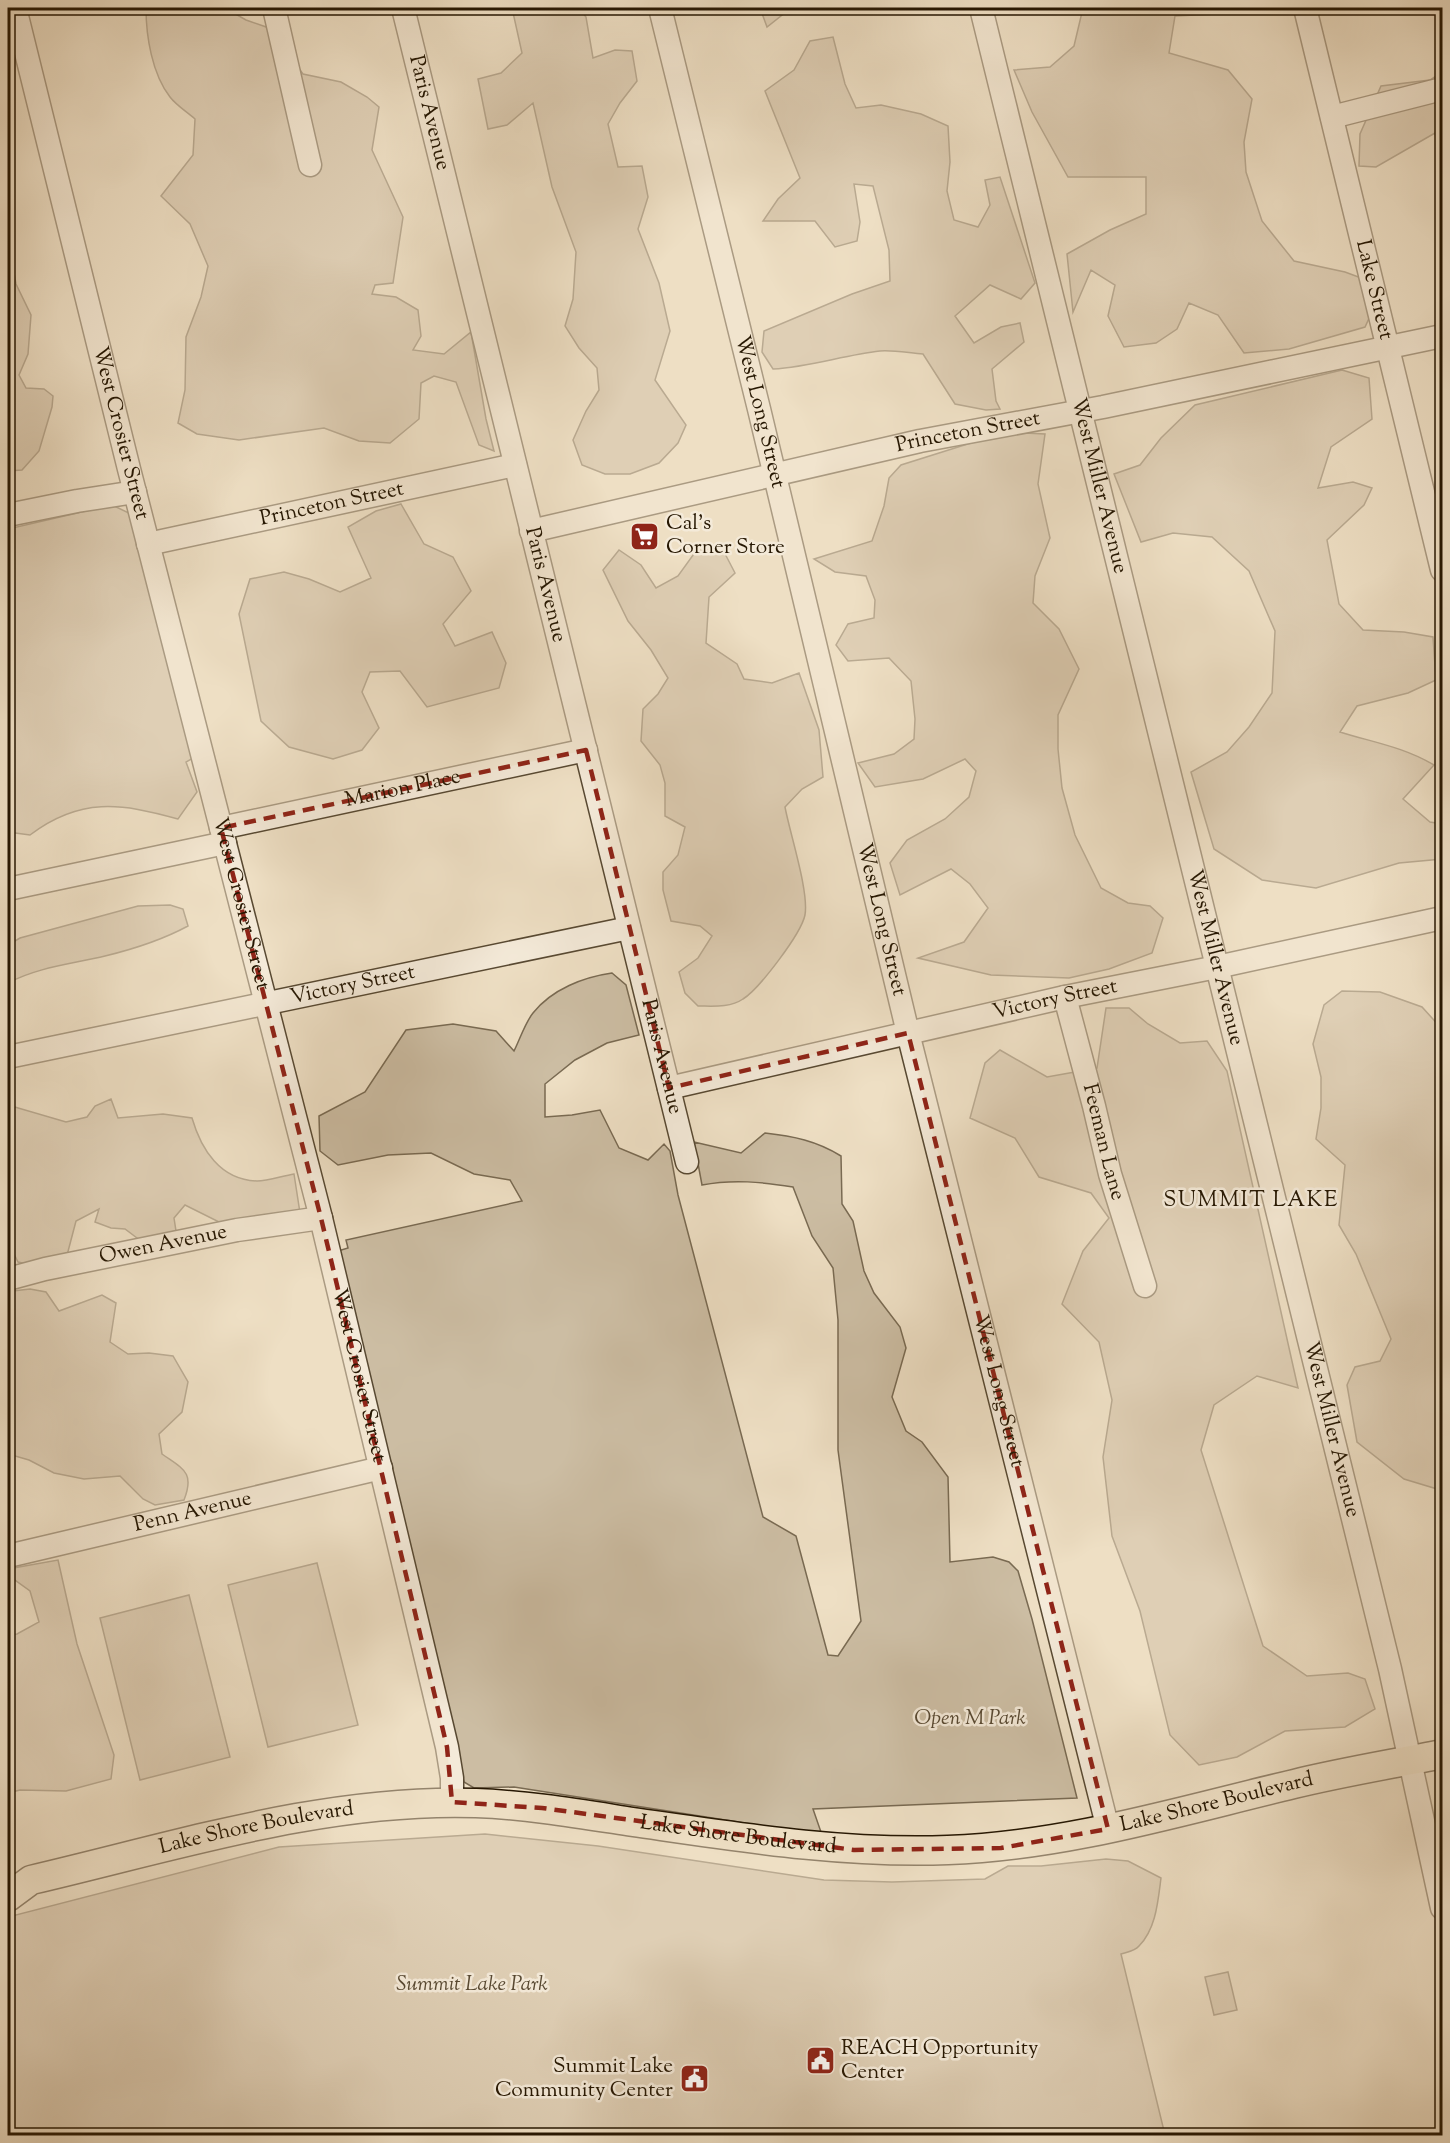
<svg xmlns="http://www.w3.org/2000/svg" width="1450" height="2143" font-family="'Sorts Mill Goudy',serif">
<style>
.green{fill:#ccbda3;stroke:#796a52;stroke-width:1.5}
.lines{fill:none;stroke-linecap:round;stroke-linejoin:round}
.minor-casing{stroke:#584932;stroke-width:25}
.major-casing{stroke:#261702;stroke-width:31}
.minor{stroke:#f4ead9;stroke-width:22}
.major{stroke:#eedfc4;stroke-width:28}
.marked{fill:none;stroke:#8f2418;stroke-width:4.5;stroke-dasharray:12 8;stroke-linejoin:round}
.labels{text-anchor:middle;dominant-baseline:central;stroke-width:5;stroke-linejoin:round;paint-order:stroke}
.street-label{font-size:21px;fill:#261702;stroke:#f4ead9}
.poi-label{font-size:21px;fill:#261702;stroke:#f4ead9;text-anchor:start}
.park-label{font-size:21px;font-style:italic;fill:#584932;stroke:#f4ead9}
.neighbourhood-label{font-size:22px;letter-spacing:1.5px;fill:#261702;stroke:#f4ead9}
</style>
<rect width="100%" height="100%" fill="#eedfc4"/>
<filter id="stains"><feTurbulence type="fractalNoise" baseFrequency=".00333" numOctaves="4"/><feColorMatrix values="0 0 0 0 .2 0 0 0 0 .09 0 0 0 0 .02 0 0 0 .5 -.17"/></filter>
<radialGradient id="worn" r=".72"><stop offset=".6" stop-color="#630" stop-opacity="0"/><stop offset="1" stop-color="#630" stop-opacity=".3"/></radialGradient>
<path class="green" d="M146 8H225L246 20 269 28 303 74 341 82 367 97 379 107 372 150 403 217 393 283 375 285 372 294 396 297 418 310 421 336 413 350 444 354 471 332 486 419 494 451 479 445 456 382 434 376 421 383 419 419 390 443 359 441 324 428 239 440 197 434 178 423 185 390 186 337 201 297 208 266 190 224 161 196 193 155 195 119C187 112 176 105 170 97 152 74 146 36 146 8Z
M512 8H579L586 17 593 58 615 50 632 51 637 81 620 103 608 124 618 167 642 166 648 197 638 229 659 283 670 331 655 380 686 425 678 443 659 463 630 474H605L582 465 573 440 586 411 599 390 597 368 579 348 565 326 573 299 576 252 552 187 533 103 507 125 488 129 478 79 501 73 522 53Z
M760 8H791L767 27Z
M1083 8H1215L1216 14 1175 16 1169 53 1228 70 1252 99 1244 142 1246 172 1262 221 1294 261 1345 272 1372 282 1371 314 1365 327 1289 349 1244 353 1218 315 1189 303 1177 329 1156 343 1124 347 1108 316 1115 285 1091 270 1073 312 1067 254 1110 230 1146 214V177H1068L1032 112 1014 70 1050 67 1074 46Z
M833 37 845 84 856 108 881 105 921 114 948 126 950 162 947 191 954 220 978 227 990 205 985 180 1000 177 1035 283 1021 299 990 285 955 316 974 343 1001 327 1020 323 1024 342 992 369 996 401 1000 409 986 410 955 404 923 354C909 353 894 350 880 351 844 355 810 367 773 369L762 352 764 331 852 294 890 281 889 250 873 186 854 184 860 222 857 241 835 247 815 221H763L778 199 800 178 765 91 794 70 810 41Z
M1442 72V170L1435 133 1376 167 1359 166 1360 134 1381 86 1430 80Z
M8 240 16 284 31 315 28 354 19 375 26 388 44 389 53 396 52 407 39 451 22 470 8 471Z
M1342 370 1369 378 1372 419 1331 447 1318 488 1353 482 1372 488 1364 505 1327 540 1339 604 1363 630 1404 632 1433 637 1436 680 1408 693 1357 706 1340 732C1372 742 1404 747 1434 765L1403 799 1430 822 1442 824V859L1399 863 1316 888 1262 880 1214 849 1191 772 1227 752 1249 727 1272 693 1275 631 1249 571 1212 537 1173 533 1141 542 1114 474 1140 465 1161 438 1195 405Z
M1024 433 1045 434 1038 484 1050 538 1035 576 1033 603 1059 629 1079 669 1058 715V749L1062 788 1075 835 1101 888 1128 903 1150 906 1163 918 1152 953 1109 969 1069 978 991 975 918 958 964 942 988 908 970 884 951 869 900 895 890 863 907 840 945 819 969 797 976 771 965 759 923 779 875 787 858 763 894 754 914 739 915 719 911 681 889 658 848 661 836 645 848 624 874 618 875 600 866 576 835 572 814 559 872 541 884 506 889 478 901 465 974 442Z
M401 504 424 544 453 557 471 591 443 624 455 646 492 632 506 663 499 688 427 707 400 671 370 672 362 692 379 728 362 750 333 759 289 747 261 721 239 614 250 579 284 572 309 579 340 592 371 578 348 527 376 511Z
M112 505 133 515 195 757 186 762 197 792 178 819C121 803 80 797 30 835L8 832V529Z
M722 548 735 573 709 597 706 643 737 664 744 679 772 683 799 673 819 730 823 777 802 789 785 807C790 834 809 891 805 915 801 934 759 989 743 999 730 1008 712 1006 698 1006L685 993 679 972 698 958 712 936 700 926 671 921 663 890V872L678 855 685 827 665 816V783L660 765 641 741 643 709 658 694 668 678 651 650 628 621 603 570 619 550 641 565 656 588 678 576 696 551Z
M170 905 183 909 188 926C162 940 134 949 105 956 72 964 38 967 8 983V945L20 938 138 906Z
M612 973 626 985 639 1035 607 1043 575 1060 545 1084V1117L572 1115 600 1110 619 1148 648 1160 664 1144 670 1151 678 1195 763 1517 796 1536 828 1655 838 1656 861 1621 838 1450V1320L833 1268 812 1236 793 1187C762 1182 733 1179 702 1185L694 1142 741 1153 765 1133C793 1136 817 1141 841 1156L842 1204 853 1221 864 1271 874 1293 900 1327 906 1348 892 1397 906 1431 922 1442 948 1477 950 1562 993 1557 1009 1562 1018 1571 1032 1619 1077 1798 813 1809 822 1835 514 1787 474 1788 464 1782 338 1251 348 1248 346 1240 522 1201 510 1180 474 1174 431 1153 388 1155 338 1165 320 1151 319 1116 365 1092 406 1030 453 1024 496 1031 514 1051C520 1039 525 1023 533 1013 552 989 584 977 612 973Z
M1342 991 1380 992 1422 1007 1442 1029V1493L1437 1489 1404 1479 1357 1442 1347 1385 1355 1367 1380 1361 1391 1339 1356 1254 1339 1225 1345 1165 1316 1139 1321 1108V1077L1313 1044 1324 1005Z
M1106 1008H1129L1148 1024 1180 1043 1207 1041 1227 1071 1298 1388 1257 1376 1214 1405 1201 1450 1263 1646 1307 1676 1348 1673 1365 1679 1375 1709 1345 1727 1285 1731 1237 1757 1199 1765 1170 1735 1140 1611 1112 1536 1103 1457 1112 1400 1099 1342 1062 1304 1083 1251 1109 1218 1091 1193 1039 1177 1015 1138 970 1118 985 1063 1000 1050 1047 1077 1097 1068Z
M111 1099 118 1118 163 1114 192 1118C201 1149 220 1180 257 1181 268 1181 282 1176 294 1174L300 1213 236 1224 219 1222 185 1205 174 1218 176 1231 141 1241 125 1229 111 1228 95 1222 99 1209 76 1221 66 1259 35 1266 18 1262 12 1250H8V1105L66 1122 87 1117 95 1106Z
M30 1289 46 1292 59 1311 102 1295 116 1303 110 1342 128 1354 149 1353 173 1356 188 1382 182 1412 159 1434 162 1454C183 1469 195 1472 184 1500L155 1505 143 1499 120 1476 84 1479 54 1473 29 1460 8 1454V1294L13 1291Z
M58 1560 77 1644 114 1755 111 1779 66 1791 20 1790 8 1793V1635L17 1634 39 1622 30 1591 8 1575V1569Z
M317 1563 358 1725 268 1747 228 1585Z
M189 1595 230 1757 140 1780 100 1618Z
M485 1834 598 1846 824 1880 892 1882 985 1879 1008 1866H1041L1106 1859 1128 1861 1161 1878C1158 1901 1156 1929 1139 1946 1135 1951 1127 1952 1121 1954L1165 2135H8V1917L279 1847Z
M1228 1972 1237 2010 1214 2015 1205 1977Z"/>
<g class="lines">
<defs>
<g id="minor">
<path id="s1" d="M15 8 129 469 321 1218 447 1747 452 1778V1802"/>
<path d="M274 8 310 165"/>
<path id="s2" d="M403 8 687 1162"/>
<path id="s3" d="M660 8 759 409 908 1033 1108 1829"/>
<path id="s4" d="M981 8 1390 1669 1442 1908"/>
<path id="s5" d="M1305 8 1442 570"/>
<path d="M1332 117 1442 89"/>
<path d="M8 515 77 501 135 492"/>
<path id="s6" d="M531 531 920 441 1103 407 1442 336"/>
<path id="s7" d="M148 544 515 465"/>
<path id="s8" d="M221 828 586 750"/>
<path d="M8 889 225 843"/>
<path id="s9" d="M1065 997 1094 1106 1110 1174 1145 1286"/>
<path id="s10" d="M8 1057 629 928"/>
<path id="s11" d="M669 1088 1065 997 1217 967 1442 918"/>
<path id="s12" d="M8 1279 45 1269 237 1230 321 1218"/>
<path id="s13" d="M8 1556 381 1468"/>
</g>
<g id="major">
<path id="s14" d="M8 1897 31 1880C177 1846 325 1798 476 1803 529 1805 581 1814 633 1822 738 1837 842 1854 948 1850 1066 1846 1180 1811 1294 1784 1343 1772 1393 1764 1442 1754"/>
</g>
</defs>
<use href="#minor" class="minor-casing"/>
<use href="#major" class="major-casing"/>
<use href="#minor" class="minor"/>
<use href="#major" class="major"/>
</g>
<path d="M0 0H1450V2143H0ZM586 750 669 1088 908 1033 1108 1829 1001 1848 854 1850 542 1808 452 1802 447 1747 321 1218 221 828Z" fill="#eedfc4" fill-opacity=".55" fill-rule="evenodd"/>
<path class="marked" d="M586 750 669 1088 908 1033 1108 1829 1001 1848 854 1850 542 1808 452 1802 447 1747 321 1218 221 828Z"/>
<defs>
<symbol id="supermarket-square" viewBox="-11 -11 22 22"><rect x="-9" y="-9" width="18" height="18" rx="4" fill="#8f2418" stroke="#f4ead9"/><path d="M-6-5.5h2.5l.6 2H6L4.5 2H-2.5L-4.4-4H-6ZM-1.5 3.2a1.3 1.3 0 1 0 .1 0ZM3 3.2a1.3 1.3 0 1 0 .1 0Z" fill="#fff"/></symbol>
<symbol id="civic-square" viewBox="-11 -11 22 22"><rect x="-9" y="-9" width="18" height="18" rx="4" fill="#8f2418" stroke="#f4ead9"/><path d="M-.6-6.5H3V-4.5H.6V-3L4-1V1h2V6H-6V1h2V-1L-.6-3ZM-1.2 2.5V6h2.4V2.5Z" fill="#fff"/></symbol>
</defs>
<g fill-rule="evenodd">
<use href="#supermarket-square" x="628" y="520" width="33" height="33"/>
<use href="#civic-square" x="804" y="2044" width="33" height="33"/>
<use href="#civic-square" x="678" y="2062" width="33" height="33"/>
</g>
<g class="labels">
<g class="street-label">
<text stroke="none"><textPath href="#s2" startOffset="108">Paris Avenue</textPath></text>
<text stroke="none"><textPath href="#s5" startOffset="290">Lake Street</textPath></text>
<text stroke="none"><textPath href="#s3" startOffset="416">West Long Street</textPath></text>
<text stroke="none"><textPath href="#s1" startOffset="438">West Crosier Street</textPath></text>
<text stroke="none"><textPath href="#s6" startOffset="448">Princeton Street</textPath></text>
<text stroke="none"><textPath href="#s4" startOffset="492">West Miller Avenue</textPath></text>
<text stroke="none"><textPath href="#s7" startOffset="188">Princeton Street</textPath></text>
<text stroke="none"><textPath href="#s2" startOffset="594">Paris Avenue</textPath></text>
<text stroke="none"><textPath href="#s8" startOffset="186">Marion Place</textPath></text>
<text stroke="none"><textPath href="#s1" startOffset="924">West Crosier Street</textPath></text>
<text stroke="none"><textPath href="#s3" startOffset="938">West Long Street</textPath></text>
<text stroke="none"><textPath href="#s4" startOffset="978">West Miller Avenue</textPath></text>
<text stroke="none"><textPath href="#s10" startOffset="352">Victory Street</textPath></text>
<text stroke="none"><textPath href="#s11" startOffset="396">Victory Street</textPath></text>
<text stroke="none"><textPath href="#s2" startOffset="1080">Paris Avenue</textPath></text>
<text stroke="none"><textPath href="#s9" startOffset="150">Feeman Lane</textPath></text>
<text stroke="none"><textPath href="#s12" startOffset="159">Owen Avenue</textPath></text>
<text stroke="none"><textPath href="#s1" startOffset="1410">West Crosier Street</textPath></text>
<text stroke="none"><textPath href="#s3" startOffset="1424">West Long Street</textPath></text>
<text stroke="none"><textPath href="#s4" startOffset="1464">West Miller Avenue</textPath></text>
<text stroke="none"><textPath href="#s13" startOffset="190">Penn Avenue</textPath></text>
<text stroke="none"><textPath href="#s14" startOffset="1230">Lake Shore Boulevard</textPath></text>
<text stroke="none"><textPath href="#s14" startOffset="260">Lake Shore Boulevard</textPath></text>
<text stroke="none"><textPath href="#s14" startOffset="746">Lake Shore Boulevard</textPath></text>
</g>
<g class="poi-label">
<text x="666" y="524">Cal’s<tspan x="666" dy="24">Corner Store</tspan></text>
<text x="841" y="2049">REACH Opportunity<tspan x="841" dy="24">Center</tspan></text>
<text x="673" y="2067" text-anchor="end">Summit Lake<tspan x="673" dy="24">Community Center</tspan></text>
</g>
<g class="park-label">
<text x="970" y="1719">Open M Park</text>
<text x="472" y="1985">Summit Lake Park</text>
</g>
<g class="neighbourhood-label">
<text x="1251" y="1201">SUMMIT LAKE</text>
</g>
</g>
<rect width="1450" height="2143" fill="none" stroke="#eedfc4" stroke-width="30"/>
<rect x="9" y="9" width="1432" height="2125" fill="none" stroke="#261702" stroke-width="3"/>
<rect x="15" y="15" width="1420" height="2113" fill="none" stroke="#261702" stroke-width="1.5"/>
<rect width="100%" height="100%" filter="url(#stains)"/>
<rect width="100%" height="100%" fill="url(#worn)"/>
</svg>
